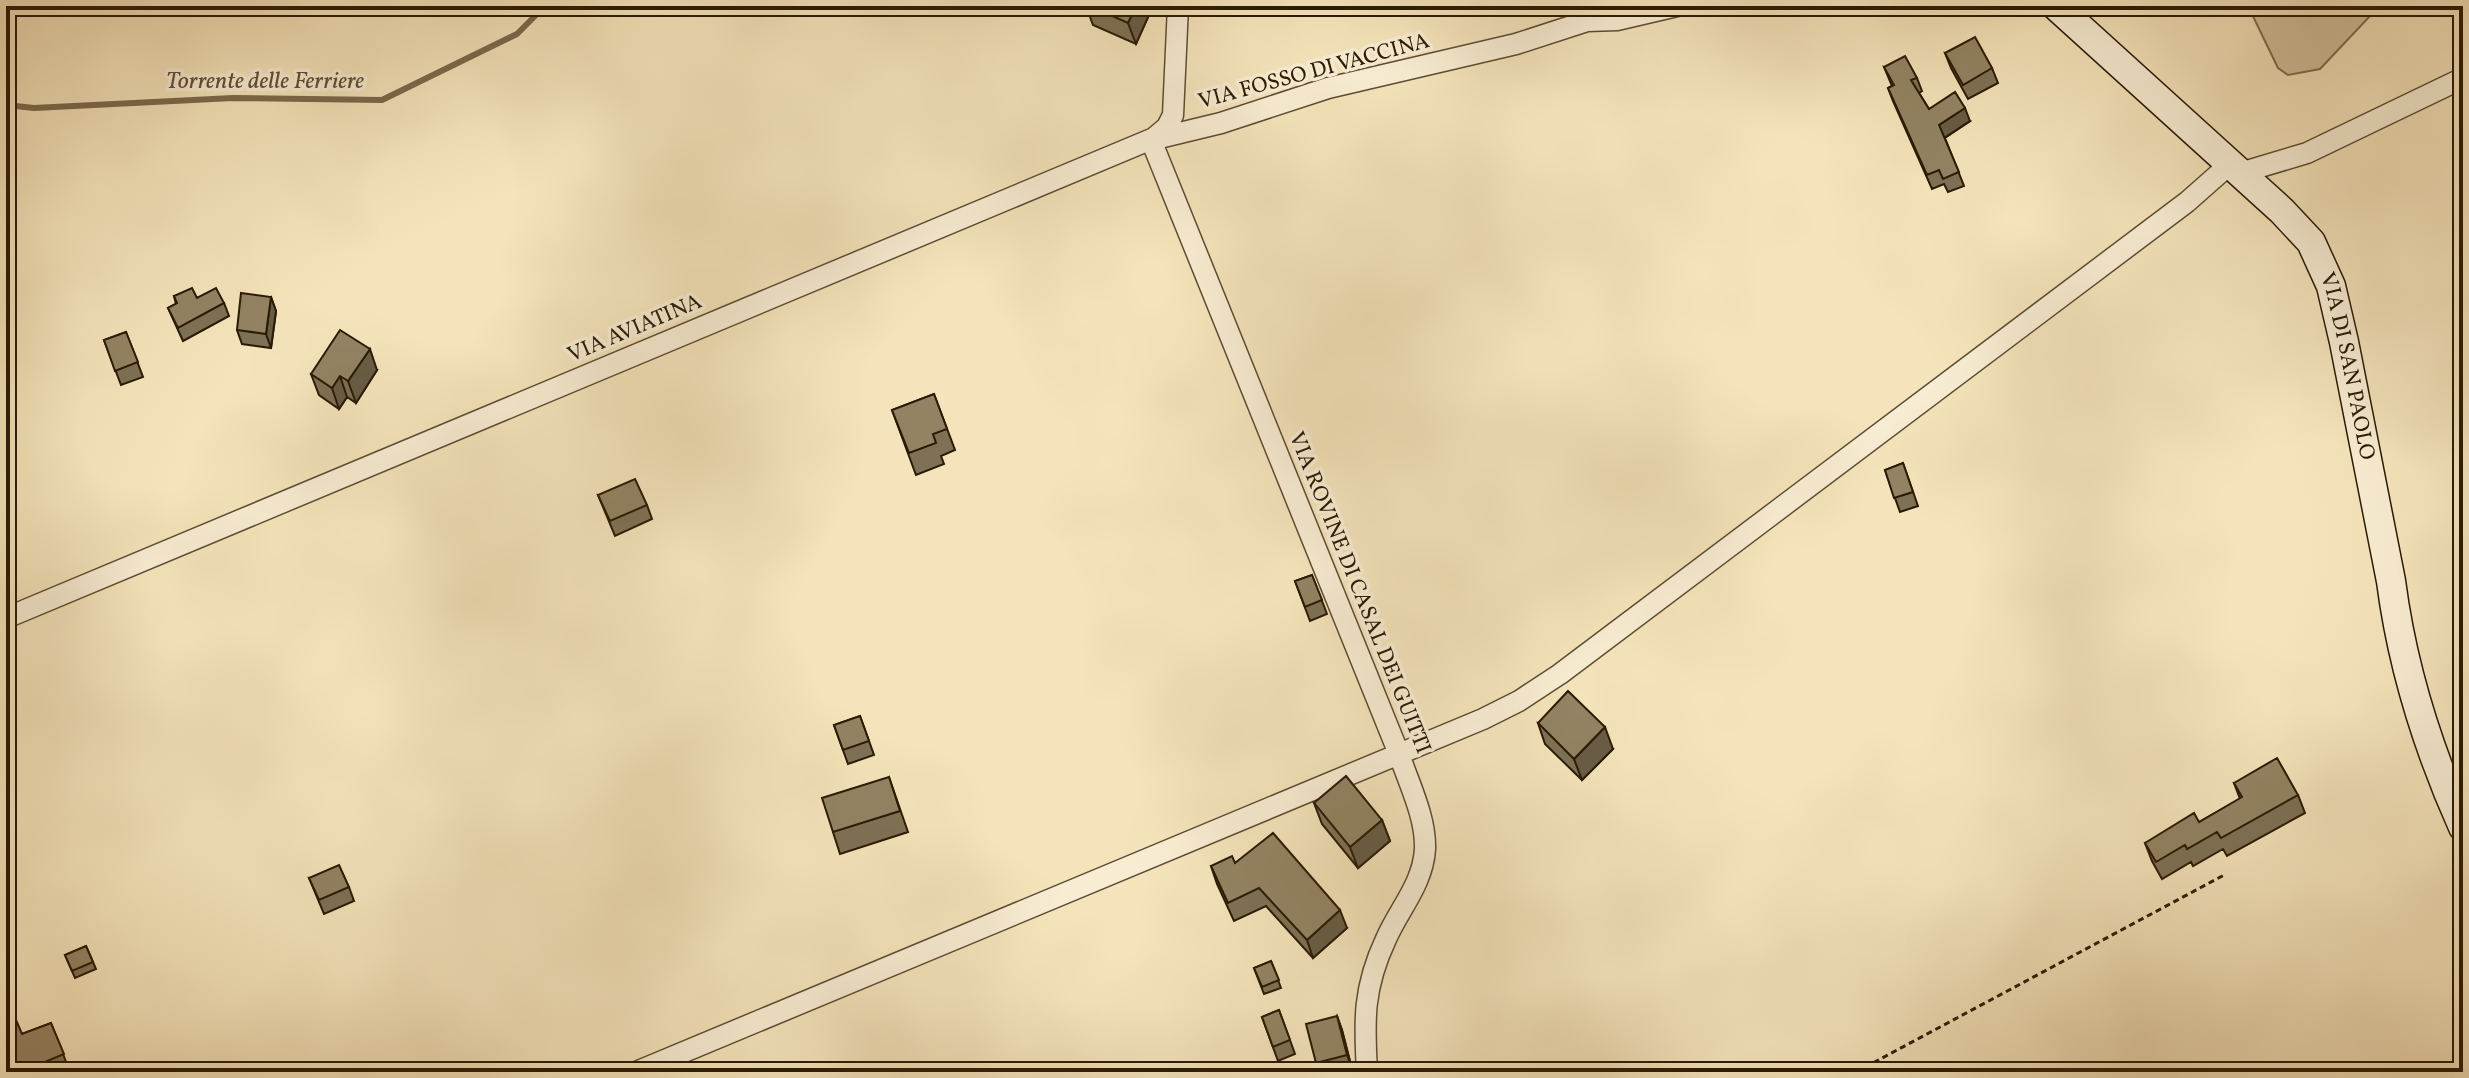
<svg xmlns="http://www.w3.org/2000/svg" width="2469" height="1078" font-family="Vollkorn,serif">
<style>
.green{fill:#d2c29c;stroke:#7e6e50;stroke-width:2}
.lines{fill:none;stroke-linecap:round;stroke-linejoin:round}
.stream{stroke:#7a6a4d;stroke-width:6}
.street-casing{stroke:#5c4c32;stroke-width:23}
.secondary-casing{stroke:#291a04;stroke-width:31}
.path{stroke:#291a04;stroke-width:3;stroke-dasharray:6 4;stroke-linecap:butt}
.street{stroke:#f8edd3;stroke-width:20}
.secondary{stroke:#f8edd3;stroke-width:28}
.wall{fill:#7e7155;stroke:#291a04;stroke-width:2}
.shaded-wall{fill:#675c45;stroke:#291a04;stroke-width:2}
.building{fill:#938363;stroke:#291a04;stroke-width:2}
.labels{text-anchor:middle;dominant-baseline:central;stroke-width:7;stroke-linejoin:round;paint-order:stroke}
.street-label{font-size:22px;fill:#291a04;stroke:#f8edd3}
.water-label{font-size:24px;font-style:italic;fill:#5f4f34;stroke:#f8edd3}
</style>
<rect width="100%" height="100%" fill="#f5e4bb"/>
<filter id="stains"><feTurbulence type="fractalNoise" baseFrequency=".0025" numOctaves="4"/><feColorMatrix values="0 0 0 0 .2 0 0 0 0 .09 0 0 0 0 .02 0 0 0 .5 -.17"/></filter>
<radialGradient id="worn" r=".72"><stop offset=".6" stop-color="#630" stop-opacity="0"/><stop offset="1" stop-color="#630" stop-opacity=".3"/></radialGradient>
<path class="green" d="M2248 6H2375L2371 15 2320 69 2288 75 2278 68Z"/>
<g class="lines">
<path class="stream" d="M6 105 34 108 233 98 382 100 517 34 545 6"/>
<defs>
<path id="street" d="M1155 139 1221 123 1328 88 1516 44 1587 21 1617 20 1677 6
M1151 140 1399 754C1409 784 1426 817 1425 849 1423 884 1399 909 1386 939 1363 988 1364 1020 1367 1072
M2240 173 2307 153 2463 78
M6 618 1154 138 1167 127 1173 115 1178 6
M636 1072 1483 719 1519 701 1560 674 2187 202 2230 164"/>
<g id="secondary">
<path id="s1" d="M2056 6 2282 211 2311 242 2331 286 2344 342 2391 581C2402 666 2428 749 2463 827"/>
</g>
</defs>
<use href="#street" class="street-casing"/>
<use href="#secondary" class="secondary-casing"/>
<path class="path" d="M1856 1072 2226 874"/>
<use href="#street" class="street"/>
<use href="#secondary" class="secondary"/>
</g>
<path class="wall" d="M1086 6H1153L1136 44 1093 25Z
M1945 53 1992 68 1998 83 1968 99 1951 68Z
M1884 67 1917 78 1922 91 1919 93 1929 109 1970 121 1945 138 1964 186 1948 192 1944 184 1932 189 1893 101 1888 88 1892 86Z
M174 296 197 298 224 303 229 316 183 341 168 308 176 304Z
M271 297 276 311 271 348 242 344 237 330Z
M126 332 143 377 121 385 104 340Z
M377 370 356 403 347 397 339 409 319 395 311 374Z
M934 394 955 450 941 456 944 464 916 475 892 410Z
M1903 463 1918 506 1900 512 1885 470Z
M598 495 647 505 652 519 615 536Z
M1312 575 1327 614 1310 621 1295 581Z
M860 716 874 755 848 764 834 725Z
M1538 723 1613 749 1582 780 1545 744Z
M889 777 908 832 840 854 833 832Z
M2234 783 2298 795 2305 813 2227 856 2223 849 2193 866 2191 862 2162 879 2152 861 2145 843 2199 822 2240 799Z
M1314 803 1382 820 1390 841 1358 868 1322 824Z
M1235 863 1347 928 1313 958 1266 906 1234 921 1217 884 1211 866Z
M309 878 349 887 354 901 324 914Z
M86 946 96 969 75 978 65 955Z
M1271 961 1281 988 1264 994 1254 968Z
M1279 1010 1295 1054 1278 1061 1262 1017Z
M1337 1016 1342 1030 1352 1069 1341 1072H1319L1316 1063Z
M51 1023 70 1072H18L6 1042 22 1034Z"/>
<path class="shaded-wall" d="M1136 6H1153L1136 44 1128 23Z
M1965 108 1970 121 1944 138 1939 125Z
M271 297 276 311 271 348 266 334Z
M370 349 377 370 356 403 348 381Z
M340 376 347 397 339 409 332 388Z
M1605 727 1613 749 1582 780 1574 759Z
M1382 820 1390 841 1358 868 1350 847Z
M1340 910 1347 928 1313 958 1307 940Z
M1337 1016 1342 1030 1352 1069 1347 1055Z"/>
<path class="building" d="M1090 6H1136L1128 23Z
M1975 37 1992 68 1963 85 1945 53Z
M1905 56 1917 78 1911 80 1929 109 1955 92 1965 108 1939 125 1959 172 1943 179 1939 170 1927 175 1888 88 1894 85 1884 67Z
M192 288 197 298 216 288 224 303 178 328 168 308 177 303 174 296Z
M241 293 271 297 266 334 237 330Z
M340 330 370 349 348 381 340 376 332 388 311 374Z
M126 332 138 362 115 371 104 340Z
M934 394 947 429 933 434 936 443 909 453 892 410Z
M1903 463 1913 492 1894 498 1885 470Z
M635 479 647 505 610 521 598 495Z
M1312 575 1322 600 1305 607 1295 581Z
M1568 691 1605 727 1574 759 1538 723Z
M860 716 869 741 843 750 834 725Z
M2277 758 2298 795 2221 838 2217 832 2187 849 2185 845 2156 862 2145 843 2194 813 2199 822 2242 797 2234 783Z
M1346 776 1382 820 1350 847 1314 803Z
M889 777 900 811 833 832 822 798Z
M1273 833 1340 910 1307 940 1259 888 1228 903 1211 866 1232 856 1235 863Z
M339 865 349 887 319 900 309 878Z
M86 946 93 962 72 971 65 955Z
M1271 961 1279 980 1262 987 1254 968Z
M1279 1010 1290 1040 1273 1047 1262 1017Z
M1337 1016 1347 1055 1316 1063 1306 1024Z
M16 1020 22 1034 51 1023 64 1054 40 1064 43 1072H18L6 1041V1024Z"/>
<g class="labels">
<g class="street-label">
<text transform="translate(1314 72) rotate(-15)">VIA FOSSO DI VACCINA</text>
<text transform="translate(635 329) rotate(-23)">VIA AVIATINA</text>
<text stroke="none"><textPath href="#s1" startOffset="478">VIA DI SAN PAOLO</textPath></text>
<text transform="translate(1359 593) rotate(68)">VIA ROVINE DI CASAL DEI GUITTI</text>
</g>
<g class="water-label">
<text x="265" y="82">Torrente delle Ferriere</text>
</g>
</g>
<rect width="2469" height="1078" fill="none" stroke="#f5e4bb" stroke-width="32"/>
<rect x="8" y="8" width="2453" height="1062" fill="none" stroke="#291a04" stroke-width="4"/>
<rect x="16" y="16" width="2437" height="1046" fill="none" stroke="#291a04" stroke-width="2"/>
<rect width="100%" height="100%" filter="url(#stains)"/>
<rect width="100%" height="100%" fill="url(#worn)"/>
</svg>
